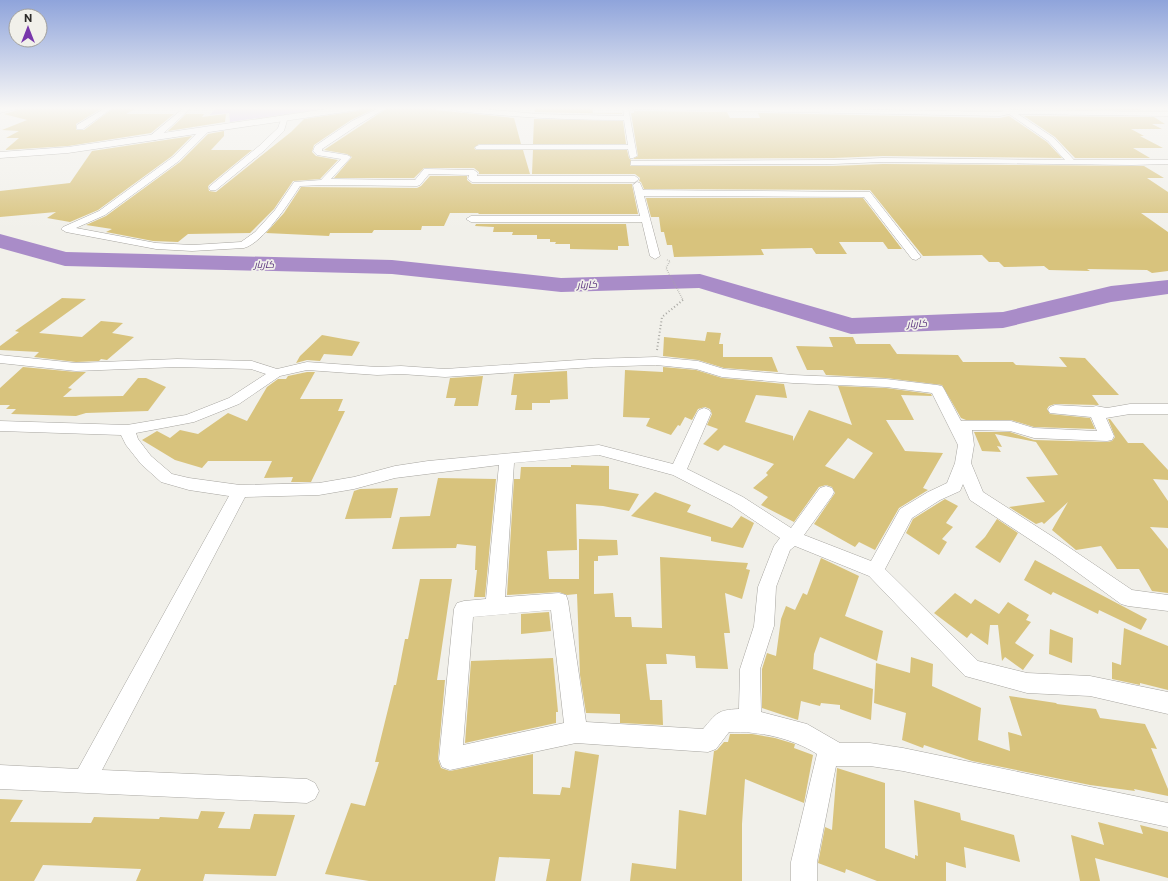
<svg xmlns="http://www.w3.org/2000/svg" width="1168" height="881" font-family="Commissioner,Cairo,sans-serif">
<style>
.green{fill:#d2b8ef}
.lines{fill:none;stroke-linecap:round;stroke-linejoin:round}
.river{fill:#a98cc8;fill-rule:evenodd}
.building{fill:#d8c37d;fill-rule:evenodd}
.street-casing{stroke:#a7a5a0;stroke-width:1}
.secondary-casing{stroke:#a7a5a0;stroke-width:1}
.path-far1{stroke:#a9a8a3;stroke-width:1.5;stroke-dasharray:0.5 1.5;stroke-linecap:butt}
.path{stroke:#a9a8a3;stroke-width:2;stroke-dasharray:1 2.5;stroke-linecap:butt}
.street{fill:#fff;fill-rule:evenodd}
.secondary{fill:#fff;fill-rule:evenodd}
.labels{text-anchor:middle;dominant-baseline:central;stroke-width:3.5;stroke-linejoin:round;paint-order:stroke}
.far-water-label{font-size:10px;font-style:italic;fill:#5d3780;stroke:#f1f0ea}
</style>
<rect width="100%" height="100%" fill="#f1f0ea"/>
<path class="green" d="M216 107H337L230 122 229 113 210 115Z"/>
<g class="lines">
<path class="river" d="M0 234 66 252 392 260 561 278 700 274 852 318 1003 312 1111 286 1168 280V294L1111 302 1003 328 851 334 699 288 561 292 392 274 65 266 0 248Z"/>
</g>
<path class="building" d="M26 107H104L76 124V129L77 130H84L115 107H138L126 114H174L151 133 68 146 5 150 19 138H6L19 131 2 130 27 120 4 114 25 108Z
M364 107H378L351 120 314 145 312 152 316 156 338 160 320 179 293 181 274 209 250 233 188 234 178 242 153 241 106 232 112 229 86 225 106 216 180 162 208 134 224 131V136L211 150H252L209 185 208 187 209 191 216 192 291 132 304 119 358 111Z
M389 107H440L435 110 514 118 521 144H479L474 148 476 150H523L530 174H479V172L474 168H424L414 178H334L352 157 347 154 324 150Z
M535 107H592L593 113H622V114L538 112H535Z
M1016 107H1102L1137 108 1141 110 1020 109Z
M634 111 727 112 730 118H760L758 113 1000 118 1009 116 1047 142 1062 158 883 156 833 158 633 159 638 156 631 113H634Z
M186 114H204L202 117 226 114 225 122 168 131Z
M1024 116 1154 117 1165 124H1152L1162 129H1131L1144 136H1140L1163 148H1133L1150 158H1075L1055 137Z
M534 119 623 121 626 144H533Z
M192 136 172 156 98 210 70 222 47 218 56 212 0 217V191L70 183 92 151Z
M533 150H627L629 158 631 160 630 165 631 166H833L883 164 1144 166 1164 178H1147L1168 192V213H1141L1168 232V271L1152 273 1147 270 1087 269 1090 271 1049 270 1044 266 1004 267 999 262H989L982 255 923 256 870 190 644 189 641 182 639 181 640 178 635 174H532Z
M430 176H467V180L472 184H632V185L638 214H478L479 213H450L444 226H422L421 230H374L372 233H330L329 236 266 233 284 213 301 187 417 188 421 186Z
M646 198H863L902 249H888L883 242H839L847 254H816L812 248 761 249 764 255 674 257 672 245H667L664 232H661L659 217H651Z
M476 224H626L629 246H618V250L570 249V244H555L556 242H550V239H537V235H512L513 232H493L494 227 475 226Z
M62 298 86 299 39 333 82 337 101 321 123 323 112 333 134 337 107 360 101 359 99 361 76 362 34 357 39 352 0 350V346L19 332 15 331Z
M707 332 721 333 719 344H723V357H772L778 372 724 368 698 360 663 356 664 337 705 341Z
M322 335 360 342 352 356 324 354 320 361 307 360 296 363 300 356Z
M829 337H853L856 344H890L897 354 958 355 963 362H1013L1016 365 1067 367 1059 357 1085 358 1119 395H1092L1099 405 1055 404 1049 406 1047 409 1050 414 1090 418 1095 429 1034 427 1011 420H966L961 418 942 385 886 378 826 375 823 370H807L796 346 833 347Z
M23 367 76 372H86L68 388 72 389 63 397 123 396 138 378H146L166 387 148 411 86 413 76 416 11 414 16 409H6L10 405H0V388Z
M663 367 696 370 722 378 784 384 787 398 756 395 745 422 793 436V441L809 410 852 425 838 386 886 388 931 394 932 396 901 395 914 420H886L905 451 943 453 923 488 928 490 899 508 875 550 859 542 855 547 814 524 835 493 832 487 826 485 819 487 794 522 761 505 768 497 753 488 768 475 766 473 774 464 724 445 718 451 703 444 718 429 707 425 712 414 710 409 705 407 698 409 692 420 685 417 680 426 678 425 671 435 646 426 650 418 623 417 625 370 663 372ZM848 438 873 453 854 479 825 466Z
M567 371 568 399 550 400V403H532V410H515L517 395H511L514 374Z
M307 372H315L300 399H343L338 411H345L311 482H291L293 477 264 478 272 461H208L202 468 175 460 142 440 157 431 170 438 180 430 198 434 228 413 247 421 267 387 278 379H286L288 376Z
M483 376 478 406H454L456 398H446L450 378Z
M1108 419H1110L1128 443H1143L1168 470V480L1153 479 1168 501V528L1150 527 1168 549V593L1152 591 1139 569H1117L1101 546 1076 550 1052 530 1068 502 1044 524 1042 522 1036 524 1009 507 1045 502 1026 477 1058 475 1036 442 995 434 1002 447 997 446 1001 452 982 451 974 432H1010L1034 440 1107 442 1112 441 1115 437Z
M571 465 609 466V489L639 494 629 511 603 506 576 504 577 550 547 551 549 579H579V539L617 540 618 555 598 556V561H594V594L613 593 615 617H631L632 627 662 628 660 557 748 563 746 569 750 570 742 599 725 593 730 633H724L728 669 696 668 695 656 666 654 667 664H646L650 700H662L663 725 620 723V714L586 713 580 675 577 594 567 595 559 592 507 595 514 479H520L521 467H571Z
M438 478 496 479 485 597H474L477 570H475L476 546 457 544 456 548 392 549 400 517 430 516Z
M398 488 391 518 345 519 354 491 360 489Z
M655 492 691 505 687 512 732 528 741 516 754 523 743 548 711 541V537L631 516Z
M945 499 958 506 946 523 953 527 942 539 947 542 939 555 906 533 913 519Z
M997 519 1018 533 1000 563 975 547 985 537Z
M821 558 859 576 845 616 883 631 877 661 820 637 814 654 813 669 873 689 871 720 840 709V705L821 703 820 706 801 701 798 720 762 708V669L767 653 776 656 781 619 786 606 795 610 803 593 807 595Z
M1035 560 1147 619 1141 630 1099 610 1098 614 1053 592 1051 595 1024 580Z
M420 579H452L437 680H445L438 759 441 768 450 771 533 754V794L560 795 562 787 570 788 575 751 599 755 581 881H546L550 859 499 857 495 881H369L325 874 351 803 365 806 379 762H375L394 685H396L405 639H408Z
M955 593 971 604 975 599 999 614 1008 602 1029 615 1026 620 1031 622 1015 643 1034 655 1023 670 1005 657 1002 661 998 625H990L988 645 971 633 967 638 934 613Z
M549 612 551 631 521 634V614Z
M1124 628 1168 646V690L1140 683V685L1112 679V662L1121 665Z
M1050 629 1073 638 1072 663 1049 654Z
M911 657 933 664 932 686 981 708 978 740 1010 751 1008 732 1022 736 1009 696 1056 703 1057 704 1096 709 1100 718 1145 724 1157 749 1151 748 1168 789V796L1134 789 1135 791 1090 785 972 761 924 745 923 748 902 740 906 713 874 703 876 663 910 673Z
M553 658 558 712H556V723L465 743 471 661Z
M730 734H752L775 738 795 744 794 748 813 755 804 803 745 779 742 824V881H630L632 863 676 869 679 810 706 815 714 751 717 750 724 742H728Z
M837 768 885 783V848L915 859V855L918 856 914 800 960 813 961 820 1014 835 1020 862 964 847 966 868 946 862V881H877L846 869 845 873 818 863 825 827 832 830Z
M0 799 23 800 10 822 91 823 94 817 159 819 160 817 198 819 201 811 225 812 218 828 250 829 254 814 295 815 276 876 205 874 203 881H136L141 869 43 865 34 881H0Z
M1098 822 1143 834 1140 825 1168 832V878L1095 858 1100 881H1080L1071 835 1104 845Z"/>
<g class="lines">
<defs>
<path id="street" d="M13 107H25L0 113V109Z
M107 107H114L83 129H77V125Z
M185 107H192L156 140H150V136Z
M381 107H388L358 125 322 149V151L347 155 351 157 331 179 415 180 424 169H427L474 170 478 173 477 176H635L639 179 635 182H472L468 179 469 175 429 174 420 185 417 186 324 185 300 186C289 203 263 243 244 248L192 251 156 249 66 232 61 229 63 227 99 211 173 157 202 128H208V132L179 161 105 215 76 228 156 243 192 245 241 242 255 232 275 210 294 182 321 180 341 159 317 155 313 151 315 146 352 121Z
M447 107H462L538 114 624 116 623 108 628 107 637 156 633 158H630L628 149H476L475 147 479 145H628L624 120C575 120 526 118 476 113 468 112 453 112 447 107Z
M630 107H719L1000 112 1004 111 1000 107H1007L1012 110 1168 112V116L1018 114 1054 138 1074 160H1168V164L1132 165 883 162 833 164 634 165H631V161L833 160 883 158 1065 160 1048 141 1009 114 1000 116 633 109Z
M285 115 288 117 284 131 265 150 216 190H210L209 188 210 186 259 146 278 128 282 117Z
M637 182 640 183 643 190 870 192 921 257 916 260 912 259 864 197 644 196 660 256 655 259 650 256 642 222H471L466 219 471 216H640L633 185Z
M0 355 76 363 177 359 252 361 277 369 307 362 377 367 401 366 445 369 593 359 656 357 698 361 724 369 793 375 886 379 937 385 942 386 944 389 961 421H1011L1034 428 1097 431 1091 417 1050 413 1048 410 1050 407 1055 405 1092 407 1096 406 1107 408 1130 404H1168V414H1130L1106 418 1114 436 1112 440 1107 441 1034 438 1010 431 972 430 974 445 971 463 983 492 1067 546 1132 590 1168 595V611L1128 606 1121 604 1055 556 970 500 963 484 960 491 940 500 912 518 885 569 978 661 1027 673 1090 676 1168 692V714L1090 696 1027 693 965 676 869 576 795 546 790 550 776 587 774 626 760 669 761 712 807 724 840 743H870L903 748 1168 803V827L903 771 870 766H836L817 862V881H791V862L817 754C792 738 759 731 729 732L716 749 708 752 576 743 450 770 442 767 439 759 454 609 457 603 464 601 486 599 499 465 395 478 354 489 319 495 245 497 102 770 307 779 315 783 319 791 315 799 307 803 0 789V765L78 769 229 496 189 490 161 482 141 464 126 445 121 435 0 431V421L127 425 186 415 229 398 266 374 251 369 177 367 76 371 0 363ZM656 365 696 369 722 377 793 383 886 387 932 393 958 445 955 463 947 483 928 492 900 509 871 561 804 535 832 496 834 492 832 488 826 486 820 488 791 528 743 497 687 469 711 413 709 410 704 408 699 410 697 413 673 464 599 445 428 461 395 466 354 477 319 483 240 485 189 478 172 474 151 456 138 439 136 433 194 422 239 404 280 376 307 370 377 375 401 374 445 377 593 367ZM599 455 673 475 731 505 780 538 774 546 758 587 754 626 740 669 739 709C717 710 717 713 703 729L586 722 568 601 566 595 559 593 505 597 514 463ZM551 610 564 723 463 745 473 617Z"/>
<path id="secondary" d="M340 107H363L358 110 68 153 0 158V152L68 147Z"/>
</defs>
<use href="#street" class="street-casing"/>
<use href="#secondary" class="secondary-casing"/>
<path class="path-far1" d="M667 260 670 261 666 268 683 300 681 301"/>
<path class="path" d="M657 350 662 317 683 300"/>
<use href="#street" class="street"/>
<use href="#secondary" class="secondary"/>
</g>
<linearGradient id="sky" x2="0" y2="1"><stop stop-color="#8fa4db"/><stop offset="0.47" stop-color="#f9f8f6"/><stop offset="1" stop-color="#f9f8f6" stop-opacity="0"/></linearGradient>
<rect width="1168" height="230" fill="url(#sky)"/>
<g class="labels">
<g class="far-water-label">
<text transform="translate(264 264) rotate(1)">کاربار</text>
<text transform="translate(587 284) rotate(-2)">کاربار</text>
<text transform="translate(917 323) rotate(-2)">کاربار</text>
</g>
</g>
<g transform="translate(28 28)"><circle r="19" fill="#f1f0ea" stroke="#a2a19d"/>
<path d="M0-3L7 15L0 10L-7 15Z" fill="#7837ab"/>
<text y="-6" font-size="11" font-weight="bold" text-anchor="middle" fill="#2c2b29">N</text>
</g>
</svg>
